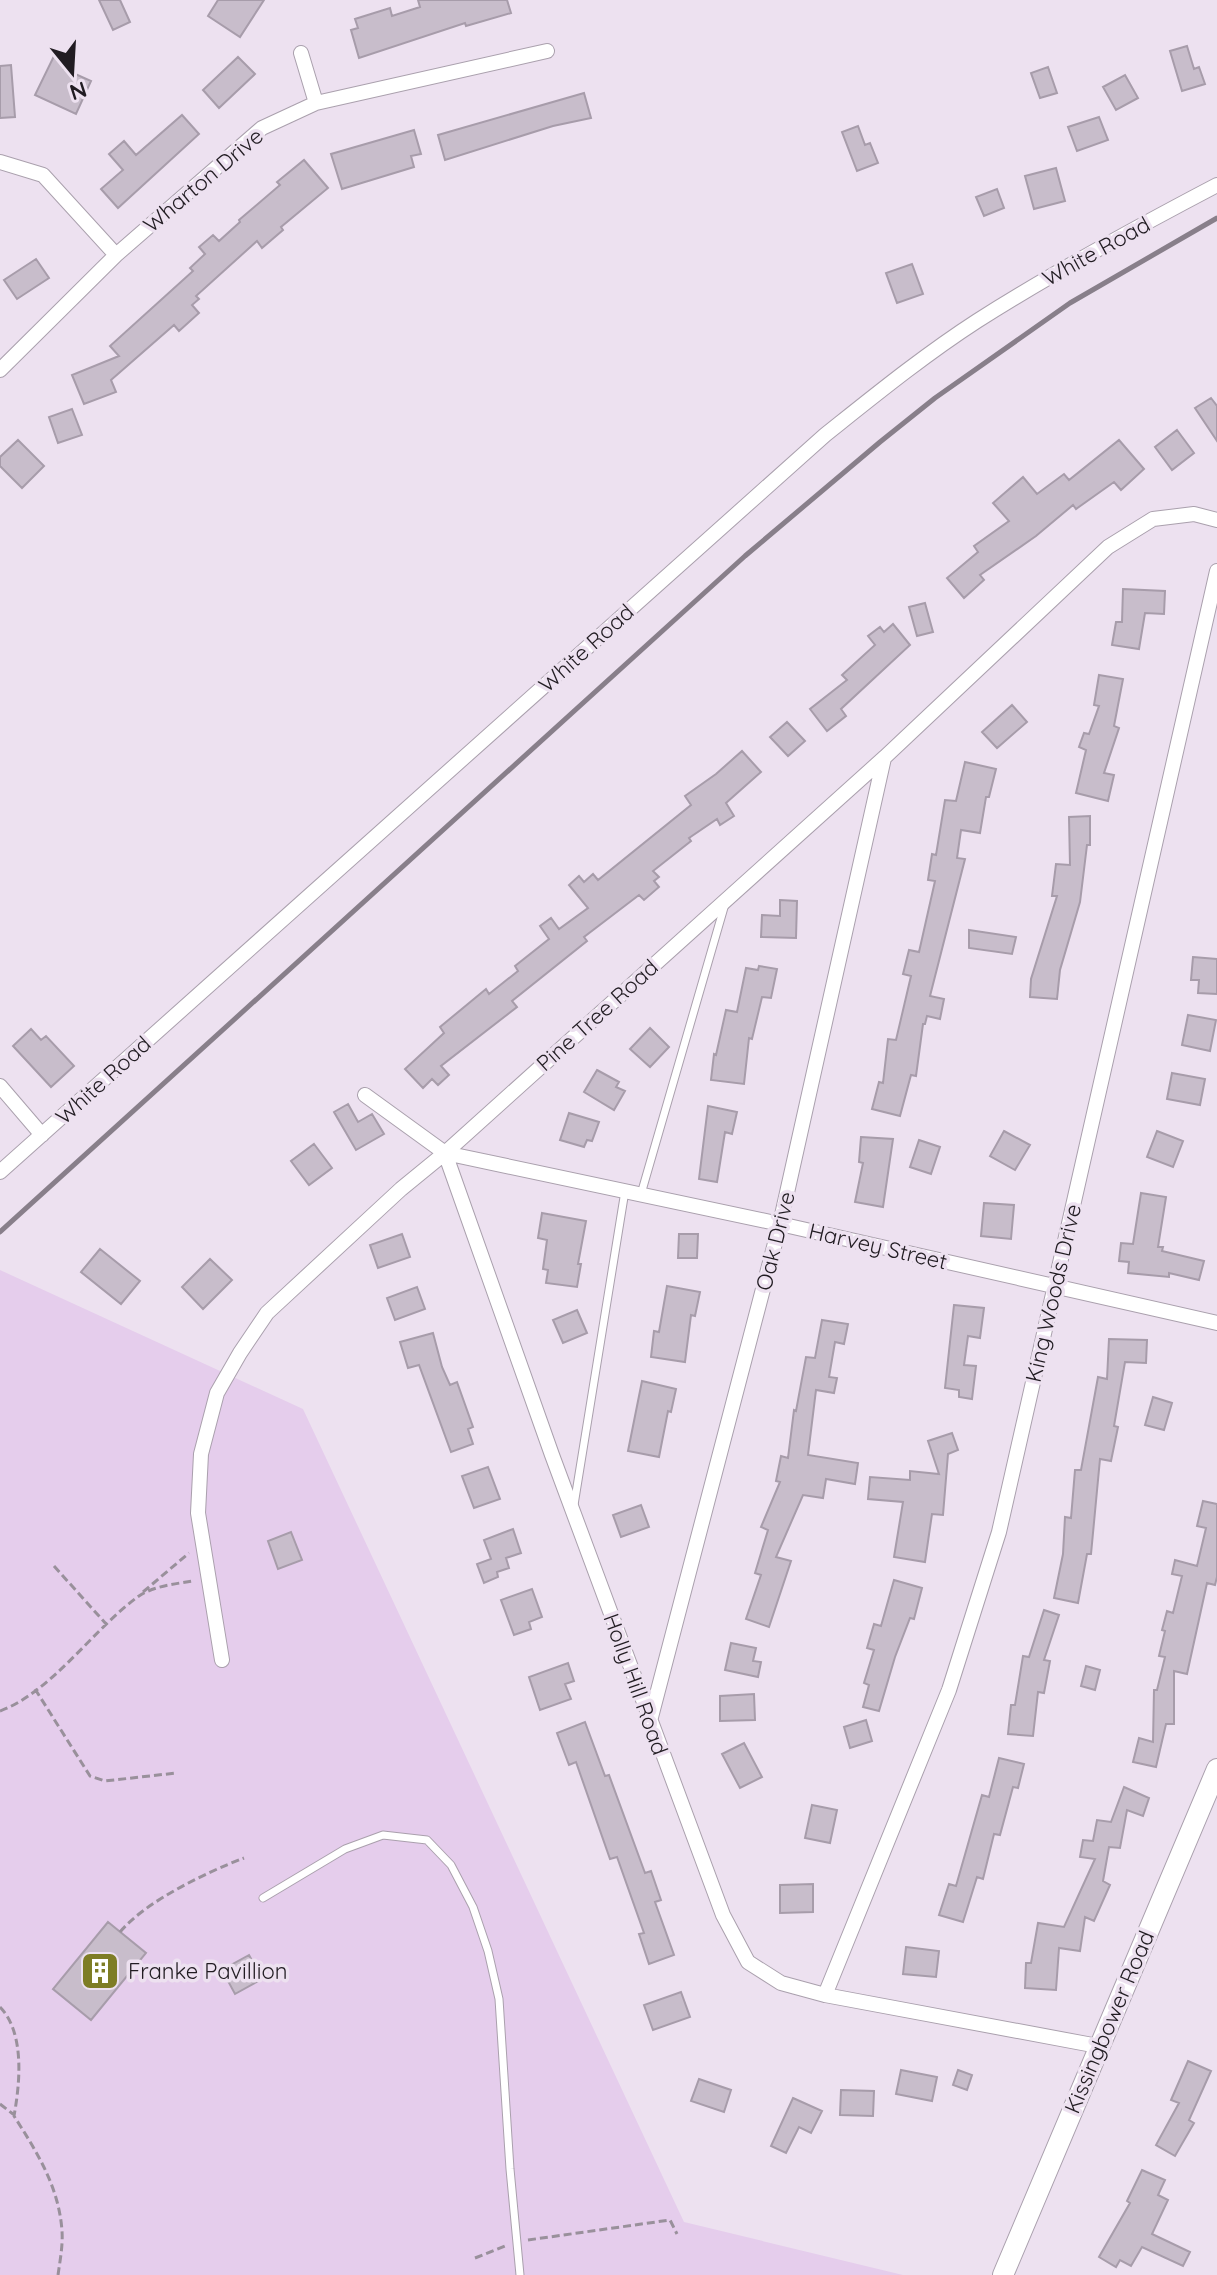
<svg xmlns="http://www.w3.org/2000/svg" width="1217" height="2275" font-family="Quicksand,sans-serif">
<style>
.green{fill:#e5cdec}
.building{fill:#c8bdcb;stroke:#a79caa;stroke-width:2}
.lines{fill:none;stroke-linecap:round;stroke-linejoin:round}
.lane-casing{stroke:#aaa0ad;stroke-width:9}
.street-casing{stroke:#aaa0ad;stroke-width:16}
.secondary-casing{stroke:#aaa0ad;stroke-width:22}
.path{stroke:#99909b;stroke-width:3;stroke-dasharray:8 4;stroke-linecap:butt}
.lane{stroke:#fff;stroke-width:7}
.street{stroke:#fff;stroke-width:14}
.secondary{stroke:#fff;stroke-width:20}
.rail{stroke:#887f8a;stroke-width:5}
.labels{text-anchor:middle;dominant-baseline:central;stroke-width:7;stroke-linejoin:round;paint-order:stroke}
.street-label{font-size:22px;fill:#211c22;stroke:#ede1f0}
.poi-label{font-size:22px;fill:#211c22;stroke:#ede1f0;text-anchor:start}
</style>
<rect width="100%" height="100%" fill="#ede1f0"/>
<path class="green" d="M0 1270 303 1409 684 2222 903 2275H0Z"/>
<path class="building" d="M99 0H120L130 22 113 30Z
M218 0H264L240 37 208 16Z
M418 0H507L511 13 466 26 465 23 359 58 351 30 358 28 355 19 390 8 392 16 420 7Z
M1187 46 1194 69 1199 67 1205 84 1182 91 1170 51Z
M54 56 68 62 64 69 91 81 76 114 35 95Z
M238 57 255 74 219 108 203 90Z
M11 65 15 117 0 118V66Z
M1048 67 1057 93 1040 98 1031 73Z
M1125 75 1138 98 1116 110 1103 87Z
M584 93 591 118 553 126 445 160 438 135Z
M182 115 199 134 118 208 101 189 123 170 109 154 124 141 136 155Z
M1099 117 1108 140 1077 151 1068 127Z
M858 126 865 145 870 143 878 163 857 171 842 132Z
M414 130 421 154 411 156 414 167 342 189 331 154Z
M304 160 328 188 281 227 283 230 262 248 257 241 196 296 199 299 192 305 199 313 179 331 174 325 111 380 116 392 84 404 72 375 119 356 110 346 193 271 190 268 205 254 199 247 213 235 219 241 240 222 239 220 280 185 277 182Z
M1056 168 1065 201 1034 209 1025 176Z
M997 189 1004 208 984 216 976 197Z
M36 259 49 278 17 299 4 280Z
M912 264 923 294 897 303 886 273Z
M1211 398 1217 406V441L1195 408Z
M72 409 82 435 58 443 49 417Z
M1177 430 1194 453 1172 470 1155 447Z
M18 440 44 466 22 488 0 466V457Z
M1119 440 1144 469 1121 490 1114 482 1076 509 1073 505 1036 536 980 575 984 580 964 598 947 578 978 552 974 546 1009 521 993 503 1023 477 1037 494 1064 474 1069 480Z
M1123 589 1165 591 1164 614 1145 613 1139 649 1112 645 1116 622H1122Z
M925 603 933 632 917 636 909 607Z
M893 624 910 645 841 709 846 716 827 731 810 709 847 680 842 675 875 645 868 636 880 627 884 632Z
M1099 675 1123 679 1114 726 1119 728 1104 773 1114 775 1108 801 1076 793 1086 750 1079 747 1084 733 1089 734 1099 706 1094 705Z
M1012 705 1027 722 997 748 982 732Z
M787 722 805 741 788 756 770 737Z
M742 751 761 772 726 803 734 816 720 825 717 819 689 838 691 841 653 871 659 877 654 881 659 887 644 900 639 895 584 937 587 941 512 1001 517 1007 441 1066 449 1075 438 1085 432 1079 423 1088 405 1069 444 1033 440 1027 486 989 489 994 518 971 515 966 549 939 540 926 551 918 559 929 588 908 569 885 579 876 584 882 593 874 598 880 691 805 685 796 716 774Z
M965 762 996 769 989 797H986L980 833 961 830 957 858 965 859 930 996 944 999 940 1019 927 1016 925 1024H923L916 1076 911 1075 900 1116 872 1109 879 1082 883 1083 888 1039 896 1040 911 976 903 974 909 950 919 952 935 881 928 880 932 854 936 855 945 800 956 801Z
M1090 816V845H1087L1080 902 1060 970 1057 999 1030 997 1031 979 1057 896H1052L1056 864 1070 865 1069 817Z
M780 900 797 901 796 938 761 937 762 915 780 916Z
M969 930 1016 937 1012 954 969 948Z
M1193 957 1217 959V994L1198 993 1199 980H1191Z
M759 966 777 969 771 998 762 997 752 1039 749 1038 744 1084 711 1080 714 1054 716 1055 726 1010 737 1012 746 968 758 970Z
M1188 1015 1216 1020 1210 1051 1182 1045Z
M650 1028 669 1047 650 1067 630 1049Z
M31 1029 41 1040 46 1036 74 1066 51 1087 13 1046Z
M597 1070 619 1082 616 1087 625 1091 614 1110 584 1092Z
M1172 1073 1205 1079 1200 1105 1167 1099Z
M348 1104 358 1122 372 1114 384 1134 356 1150 334 1112Z
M708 1106 737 1112 732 1134 725 1132 717 1182 699 1179Z
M569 1113 599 1122 592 1141 587 1140 584 1147 560 1140Z
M1004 1131 1030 1145 1015 1170 990 1156Z
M1157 1131 1183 1141 1173 1167 1147 1157Z
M861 1137 893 1139 883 1207 855 1202 863 1163 859 1162Z
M919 1140 940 1147 931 1174 910 1167Z
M314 1144 332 1168 309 1185 291 1161Z
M1141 1193 1166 1197 1158 1247H1163L1162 1251 1204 1261 1199 1280 1169 1273V1277L1128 1273 1129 1262 1119 1261 1121 1243 1133 1244Z
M984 1203 1014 1205 1011 1239 981 1236Z
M542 1213 586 1221 578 1264H581L577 1287 546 1283 548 1270 543 1269 547 1240 538 1238Z
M402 1234 410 1257 378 1268 370 1245Z
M679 1234H698L697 1258H678Z
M100 1249 140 1281 121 1304 81 1272Z
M210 1259 232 1280 203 1309 182 1287Z
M667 1286 700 1292 695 1316 691 1315 685 1362 651 1357 654 1331 659 1332Z
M417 1287 425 1309 395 1320 387 1298Z
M954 1305 984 1308 980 1338 968 1336 964 1365 976 1366 972 1399 959 1397V1390L945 1388Z
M577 1310 587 1333 563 1343 553 1320Z
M822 1320 848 1324 844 1344 835 1342 829 1377 837 1378 834 1393 816 1390 808 1455 858 1463 855 1484 826 1479 823 1498 803 1495 776 1557 791 1561 769 1627 746 1619 761 1575 755 1573 768 1530 761 1527 780 1482 776 1481 781 1456 788 1458 794 1410 796 1411 806 1357 815 1358Z
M433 1333 442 1367 450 1385 457 1382 473 1427 468 1429 473 1444 451 1452 419 1365 408 1368 400 1342Z
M1109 1339 1147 1340 1146 1363 1125 1362 1114 1426 1118 1427 1111 1461 1100 1459 1091 1554H1087L1078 1603 1054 1598 1063 1554 1065 1517 1071 1518 1075 1470H1081L1098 1377 1107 1379Z
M642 1381 676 1389 671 1412 668 1411 659 1457 628 1451Z
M1153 1397 1172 1403 1164 1430 1145 1425Z
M952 1433 958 1450 948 1454 943 1515 932 1514 925 1562 894 1557 903 1502 868 1499 870 1477 910 1480V1471L939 1474 928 1441Z
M488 1467 500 1499 474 1508 462 1476Z
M1203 1501 1217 1504V1577L1215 1585 1207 1583 1187 1674 1174 1671V1724H1166L1156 1767 1133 1762 1139 1738 1153 1742 1154 1690H1157L1165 1657 1159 1656 1165 1631 1162 1630 1167 1611 1173 1613 1182 1576 1172 1574 1175 1560 1197 1566 1206 1528 1197 1526Z
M641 1505 649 1527 621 1537 613 1515Z
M513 1529 521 1553 506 1558 509 1568 497 1572 498 1577 484 1583 477 1564 491 1559 484 1540Z
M291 1532 302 1560 278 1569 268 1541Z
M894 1580 922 1588 914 1619 910 1618 895 1657 879 1711 863 1707 869 1685 864 1683 874 1650 867 1648 874 1624 881 1626Z
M532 1589 542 1617 529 1622 531 1629 514 1635 501 1600Z
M1044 1610 1059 1615 1044 1660 1050 1661 1044 1693 1038 1692 1033 1736 1008 1734 1011 1705H1015L1023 1656 1029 1657Z
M731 1643 756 1648 753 1661 761 1662 758 1677 725 1670Z
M568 1663 574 1681 565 1684 571 1699 540 1710 529 1677Z
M1086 1666 1100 1670 1095 1690 1081 1686Z
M754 1694 755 1720 720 1721V1696Z
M866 1720 872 1741 850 1748 844 1727Z
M585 1722 605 1776 609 1775 645 1873 651 1871 661 1900 655 1902 674 1955 649 1964 639 1934 644 1933 617 1857 610 1859 576 1762 569 1765 557 1733Z
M744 1743 762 1777 740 1788 722 1754Z
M999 1758 1024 1764 1018 1788 1013 1787 1000 1835 994 1834 983 1879 977 1877 963 1922 939 1915 949 1884 956 1886 982 1795 989 1797Z
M1124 1787 1149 1798 1143 1816 1127 1810 1120 1848 1109 1847 1103 1881 1110 1885 1094 1921 1085 1917 1080 1951 1059 1948 1056 1990 1025 1988 1026 1963H1031L1038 1923 1064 1927 1095 1859 1080 1857 1083 1840 1093 1841 1097 1820 1111 1822Z
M812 1805 837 1810 830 1843 805 1838Z
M813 1884V1912L780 1913V1885Z
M108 1922 146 1953 91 2020 53 1989Z
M906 1947 939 1951 936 1977 903 1974Z
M249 1955 262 1979 235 1994 222 1970Z
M681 1992 690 2017 653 2030 644 2005Z
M1188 2061 1211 2071 1189 2120 1194 2123 1175 2156 1156 2145 1179 2103 1171 2100Z
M901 2070 937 2077 932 2101 896 2094Z
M958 2070 972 2075 967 2090 953 2085Z
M699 2079 731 2090 724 2112 691 2101Z
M841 2090 874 2091 873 2116 840 2115Z
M793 2098 822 2111 811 2133 799 2127 786 2153 771 2146Z
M1142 2170 1165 2180 1158 2195 1168 2200 1152 2234 1190 2252 1183 2266 1142 2247 1131 2266 1120 2260 1116 2267 1099 2257 1130 2203 1127 2201Z"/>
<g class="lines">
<defs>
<path id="lane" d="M641 1194 725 904
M574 1505 625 1191
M263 1898 345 1849 383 1835 427 1840 451 1865 473 1907 488 1951 499 1999 510 2169 520 2275"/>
<path id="street" d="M301 53 316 103
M0 162 43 175 116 255
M0 370 116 255 262 128 316 103 547 51
M0 1086 42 1135
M365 1095 445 1153 552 1455 723 1915 748 1962 781 1983 825 1995 1098 2046
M445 1153 780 1224 1217 1323
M0 1172 825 435C874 396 923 356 977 321 1054 272 1135 228 1217 185
M222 1660 198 1513 201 1454 217 1393 240 1353 267 1313 401 1189 445 1153 885 757 1108 547 1153 519 1194 514 1217 520
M650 1721 780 1224 884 758
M825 1995 949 1690 999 1532 1217 571"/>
<path id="secondary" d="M1003 2275 1217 1769"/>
</defs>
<use href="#lane" class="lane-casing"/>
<use href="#street" class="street-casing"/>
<use href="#secondary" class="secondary-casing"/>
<path class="path" d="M54 1566 107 1625
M143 1592 189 1553
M35 1689 90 1776 105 1781 176 1773
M0 1711C52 1692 94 1628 139 1596 154 1586 175 1584 192 1581
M120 1932C146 1901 207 1872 244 1858
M0 2007C25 2033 20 2083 14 2116 37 2152 59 2187 62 2231 63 2245 60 2261 58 2275
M0 2104 13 2114
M528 2240 670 2220 677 2234
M475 2258 505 2246"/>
<use href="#lane" class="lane"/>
<use href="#street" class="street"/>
<use href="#secondary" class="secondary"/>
<path class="rail" d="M0 1232 745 556 880 442 935 398 1070 303 1217 218"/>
</g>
<defs>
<symbol id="building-square" viewBox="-11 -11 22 22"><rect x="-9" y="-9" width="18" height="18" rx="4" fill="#7e7d25" stroke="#ede1f0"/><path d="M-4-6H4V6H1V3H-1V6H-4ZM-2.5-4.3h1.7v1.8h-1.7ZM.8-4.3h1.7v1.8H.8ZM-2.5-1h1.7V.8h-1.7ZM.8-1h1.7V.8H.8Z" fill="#fff"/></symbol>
</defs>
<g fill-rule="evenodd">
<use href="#building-square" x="78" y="1949" width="44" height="44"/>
</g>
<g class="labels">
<g class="street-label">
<text transform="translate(203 180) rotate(-40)">Wharton Drive</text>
<text transform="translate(1096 251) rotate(-29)">White Road</text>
<text transform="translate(586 648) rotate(-42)">White Road</text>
<text transform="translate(597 1015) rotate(-42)">Pine Tree Road</text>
<text transform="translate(103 1080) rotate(-42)">White Road</text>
<text transform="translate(775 1241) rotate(-76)">Oak Drive</text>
<text transform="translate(878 1246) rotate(13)">Harvey Street</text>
<text transform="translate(1053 1293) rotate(-77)">King Woods Drive</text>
<text transform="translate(636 1684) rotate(70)">Holly Hill Road</text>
<text transform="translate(1109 2022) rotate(-67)">Kissingbower Road</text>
</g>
<g class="poi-label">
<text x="128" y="1971">Franke Pavillion</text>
</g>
</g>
<g transform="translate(72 72) rotate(162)" stroke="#ede1f0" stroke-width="6" paint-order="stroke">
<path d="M0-6L14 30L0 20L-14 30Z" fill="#211c22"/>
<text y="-12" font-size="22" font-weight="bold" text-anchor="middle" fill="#211c22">N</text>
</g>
</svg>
